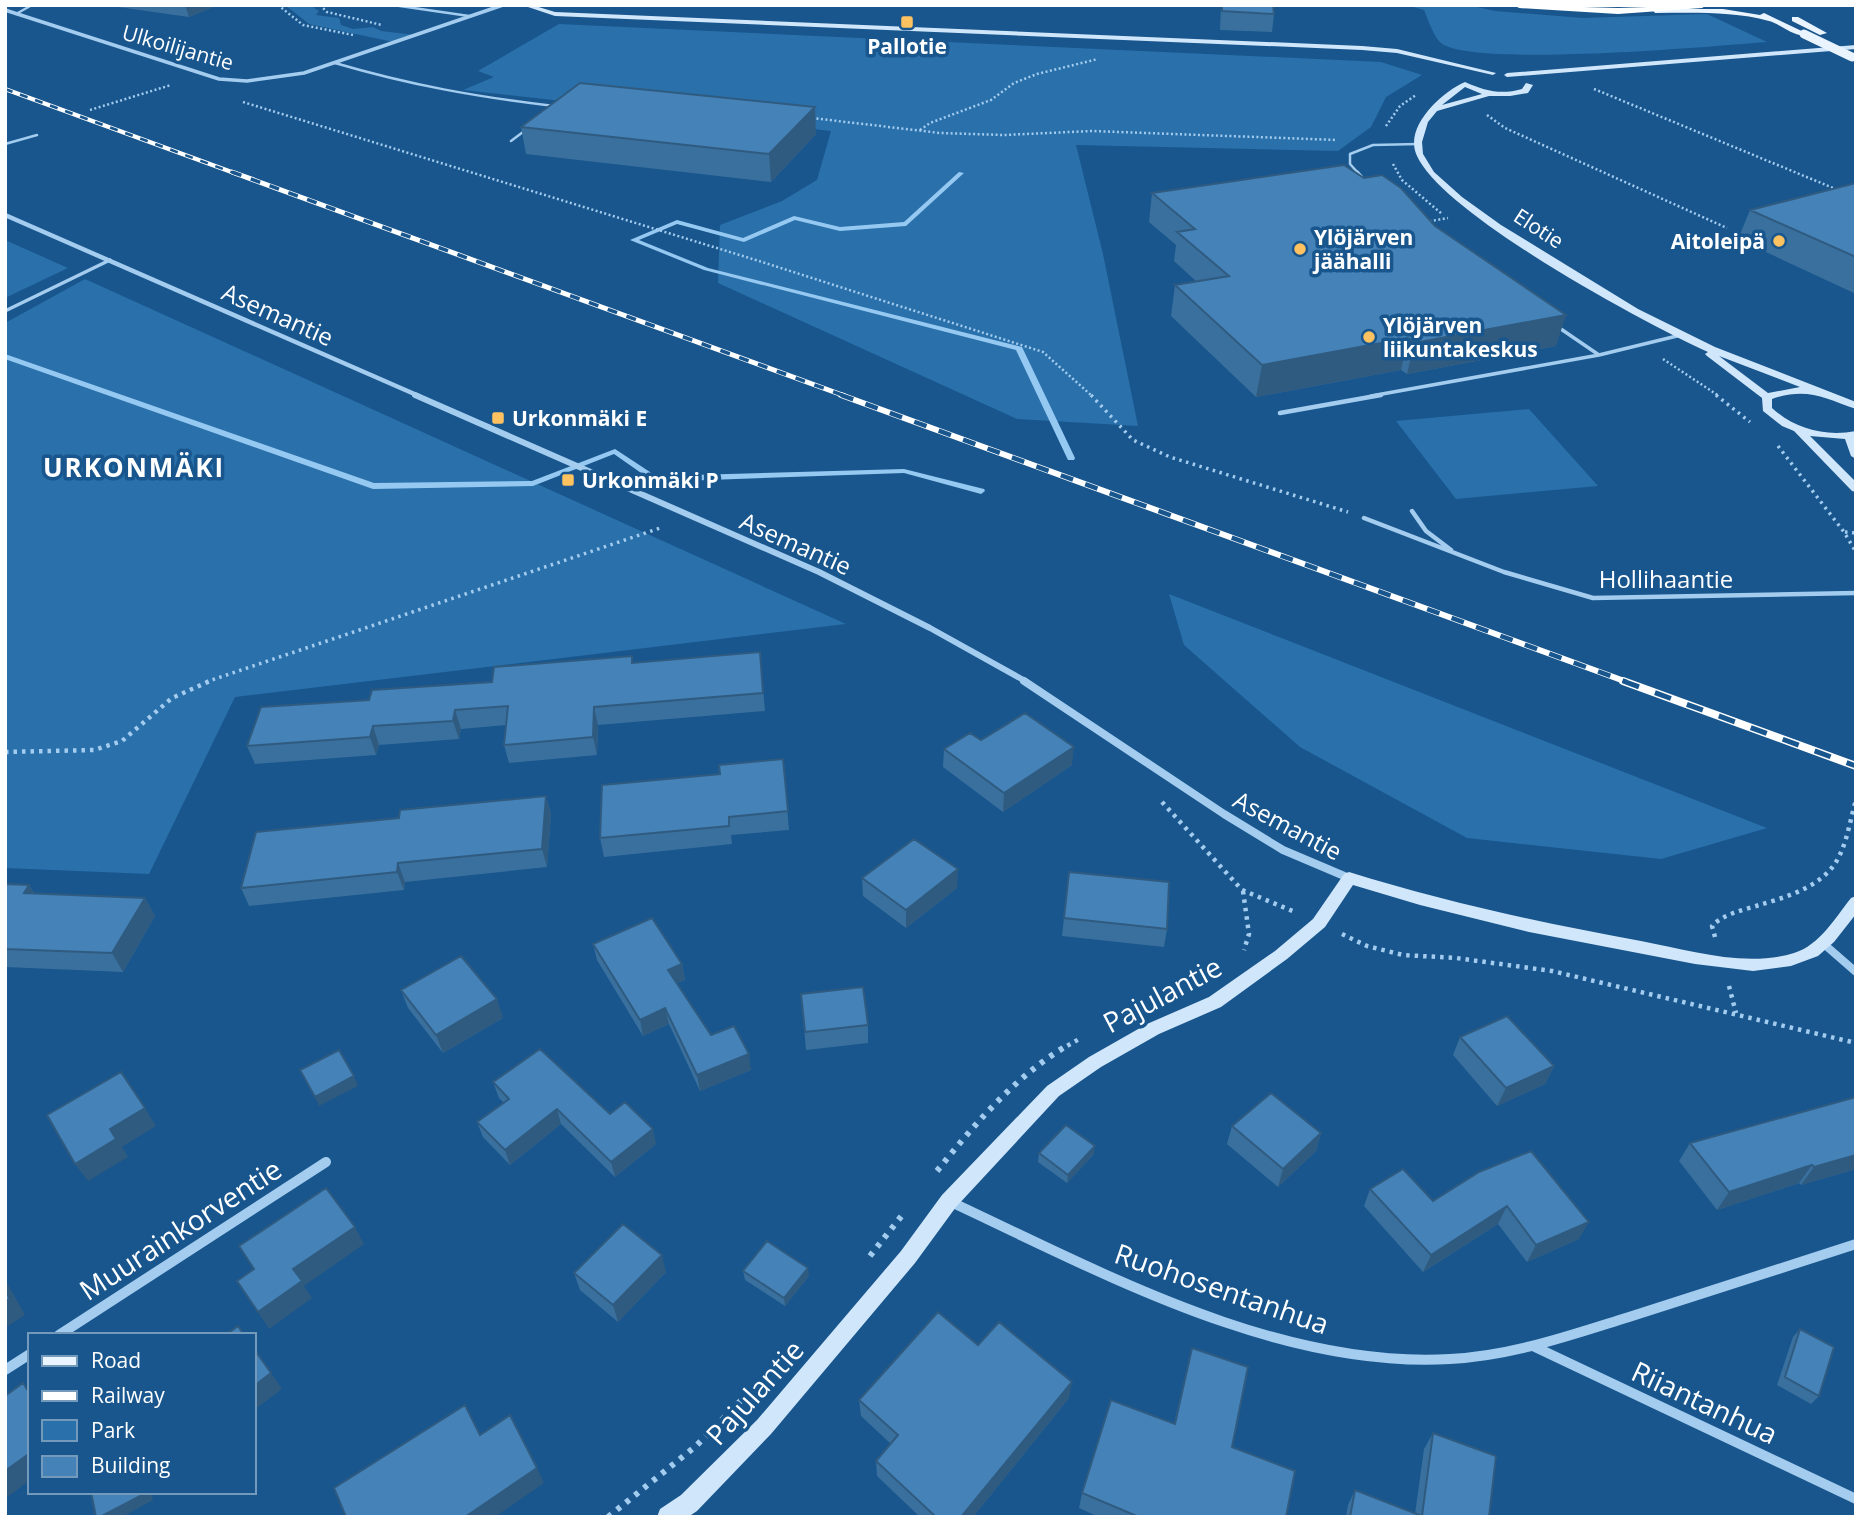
<svg xmlns="http://www.w3.org/2000/svg" width="1861" height="1522" font-family="'Open Sans',sans-serif">
<style>
.green{fill:#2a70ab}
.lines{fill:none;stroke-linecap:round;stroke-linejoin:round}
.stream{fill:#95c9f1;fill-rule:evenodd}
.path-far3{stroke:#a3ccef;stroke-width:2.5;stroke-dasharray:2 2.5;stroke-linecap:butt}
.path-far2{stroke:#a3ccef;stroke-width:3.5;stroke-dasharray:2.5 4.5;stroke-linecap:butt}
.path-far1{stroke:#a3ccef;stroke-width:4.5;stroke-dasharray:3.5 5;stroke-linecap:butt}
.path{stroke:#a3ccef;stroke-width:6;stroke-dasharray:4.5 7;stroke-linecap:butt}
.lane-far2{stroke:#a3ccef;stroke-width:2.5}
.lane-far1{stroke:#a3ccef;stroke-width:3.5}
.lane{stroke:#a3ccef;stroke-width:4.5}
.street-far4{stroke:#a3ccef;stroke-width:3.5}
.street-far3{stroke:#a3ccef;stroke-width:4.5}
.street-far2{stroke:#a3ccef;stroke-width:6}
.street-far1{stroke:#a3ccef;stroke-width:8}
.street{stroke:#a3ccef;stroke-width:10}
.secondary{fill:#d0e6fa;fill-rule:evenodd}
.primary{fill:#eaf4ff;fill-rule:evenodd}
.highway{fill:#fff;fill-rule:evenodd}
.rail-far3-casing{stroke:#fff;stroke-width:4.5}
.rail-far2-casing{stroke:#fff;stroke-width:5}
.rail-far1-casing{stroke:#fff;stroke-width:6}
.rail-casing{stroke:#fff;stroke-width:8}
.rail-far3{stroke:#18568d;stroke-width:2.5;stroke-dasharray:8;stroke-linecap:butt}
.rail-far2{stroke:#18568d;stroke-width:3.5;stroke-dasharray:10;stroke-linecap:butt}
.rail-far1{stroke:#18568d;stroke-width:4.5;stroke-dasharray:13;stroke-linecap:butt}
.rail{stroke:#18568d;stroke-width:5;stroke-dasharray:17;stroke-linecap:butt}
.primary-bridge{stroke:#eaf4ff;stroke-width:9}
.wall{fill:#3a709d}
.shaded-wall{fill:#305b80}
.building{fill:#4482b7;stroke:#305b80;stroke-width:2}
.poi-dot{fill:#ffc260;stroke:#18568d;stroke-width:2.5}
.labels{text-anchor:middle;dominant-baseline:central;stroke-width:7;stroke-linejoin:round;paint-order:stroke}
.far-poi-label{font-size:21px;font-weight:bold;fill:#fff;stroke:#18568d;text-anchor:start}
.far-street-label{font-size:21px;fill:#fff;stroke:#18568d}
.street-label{font-size:24px;fill:#fff;stroke:#18568d}
.far-district-label{font-size:26px;font-weight:bold;letter-spacing:2px;fill:#fff;stroke:#18568d}
.near-street-label{font-size:28px;fill:#fff;stroke:#18568d}
</style>
<rect width="100%" height="100%" fill="#18568d"/>
<path class="green" d="M285 5H310L319 11 316 15 339 18 341 25 353 29 373 27 381 31 415 35 393 42 309 24Z
M1406 5H1468L1495 11 1583 18 1707 14 1767 42C1716 46 1472 68 1441 43 1433 36 1428 19 1424 10Z
M559 24 1381 62 1422 75 1386 97 1371 127 1338 151 1076 145 1103 254 1138 426 1017 419 718 283 720 225 782 201 817 180 831 131 463 90 494 77 478 71Z
M5 240 68 268 5 298Z
M85 279 846 624 235 697 149 874 5 868V323Z
M1529 409 1598 486 1456 499 1396 421Z
M1169 594 1767 828 1661 859 1467 838 1300 747 1184 645Z"/>
<g class="lines">
<path class="stream" d="M959 172 964 173 906 226 840 231 795 220 744 242 677 224 639 240 708 268 1022 347 1075 458 1074 460H1068L1067 458 1016 350 704 270 630 240 677 220 743 238 794 216 840 227 904 222Z
M5 354 374 483 532 481 615 449 656 476 904 469 984 489 985 491 981 494 904 473 654 482 614 454 533 486 373 489 5 359Z"/>
<path class="path-far3" d="M278 5 303 25 353 35
M320 5 327 12 382 25
M1594 89 1838 190
M243 102 759 261 1043 352 1092 396
M90 110 171 85
M1487 115 1505 128 1727 228
M812 118 940 133 1004 135 1092 131 1337 140
M1386 126 1400 106 1416 95
M920 130 930 123 991 100 1014 83 1037 74 1098 59
M1393 164 1402 180 1442 214
M1425 222 1448 218
M1663 359 1719 396"/>
<path class="path-far2" d="M1091 395 1133 440 1170 457 1348 512
M1716 395 1750 422
M1778 446 1844 532 1856 552
M1845 532 1856 533
M206 682 663 527"/>
<path class="path-far1" d="M5 752 94 750 122 741 172 698 210 681
M1162 802 1242 890 1295 912
M1243 891 1249 934 1244 950
M1342 934 1367 946 1403 955 1456 958 1552 971 1856 1043
M1715 937 1712 926C1724 914 1740 911 1756 906 1783 898 1820 888 1836 862 1847 844 1850 820 1856 800
M1729 986 1736 1013
M1060 1050 1081 1038"/>
<path class="path" d="M937 1171C974 1125 1013 1079 1063 1048
M870 1256 903 1214
M608 1517 696 1446 780 1361"/>
<path class="lane-far2" d="M393 5 469 16
M16 14 32 5
M335 63C410 85 477 97 554 106
M511 141 527 129
M5 144 37 135
M1359 174 1350 164V154L1373 145 1418 144"/>
<path class="lane-far1" d="M1357 172 1364 180
M5 311 110 260
M1558 327 1599 355
M1371 396 1599 355 1681 335"/>
<path class="lane" d="M1280 413 1381 395
M1412 511 1426 531 1451 550
M1364 518 1504 572 1593 598 1856 593"/>
<path class="street-far4" d="M5 10 219 79 247 81 304 73 503 5"/>
<path class="street-far3" d="M5 215 419 396"/>
<path class="street-far2" d="M415 395 819 572 930 628 1027 682"/>
<path class="street-far1" d="M1024 681 1224 814 1283 850 1349 878
M1825 945 1856 972"/>
<path class="street" d="M951 1202C1103 1273 1278 1369 1450 1359 1512 1356 1571 1335 1629 1317 1705 1293 1781 1268 1856 1244
M59 1335 326 1162
M1535 1347 1856 1499
M5 1370 30 1354"/>
<path class="secondary" d="M522 5H532L555 12 1362 46 1397 49 1496 73 1493 75 1397 53 1362 50 555 16Z
M1856 45V49L1507 77 1504 75 1507 73Z
M1465 82C1485 91 1501 95 1522 89L1526 83 1533 85 1528 93 1510 96H1489L1437 111 1428 122 1422 142 1423 154 1434 172 1462 197 1501 225 1638 309 1715 347 1856 402V409C1824 398 1807 387 1772 399V408C1795 429 1825 437 1856 431V459L1851 456 1845 439 1810 436 1856 482V492L1852 491 1794 431 1782 426 1763 411 1762 398 1707 356 1705 354 1708 352C1644 323 1444 215 1417 156 1403 127 1442 92 1465 82ZM1465 87 1482 94 1442 105ZM1719 356 1800 387 1768 393Z
M1349 872C1445 902 1542 923 1641 941 1689 950 1745 968 1794 953 1820 945 1835 918 1851 898L1856 896V914L1834 942 1818 956 1791 966 1753 971 1695 964 1529 932 1420 905 1353 885 1325 927 1287 959 1221 1007 1159 1034 1101 1067 1059 1096 956 1207 915 1263 771 1434 697 1511 688 1517H657L660 1509 681 1495 757 1420 901 1251 942 1195 1047 1086 1089 1057 1147 1024 1209 997 1275 951 1313 919 1344 874Z"/>
<path class="primary" d="M1652 9H1723L1760 15 1764 13 1808 34C1797 40 1781 24 1769 21 1732 11 1693 13 1655 13Z
M1792 17H1798L1827 33 1820 35 1792 21Z"/>
<path class="highway" d="M1514 5 1618 8 1707 5 1702 8 1618 14 1519 8Z"/>
<defs>
<path id="rail-far3" d="M5 89 237 174"/>
<path id="rail-far2" d="M232 172 845 396"/>
<path id="rail-far1" d="M841 395 1627 682"/>
<path id="rail" d="M1623 681 1856 766"/>
</defs>
<use href="#rail-far3" class="rail-far3-casing"/>
<use href="#rail-far2" class="rail-far2-casing"/>
<use href="#rail-far1" class="rail-far1-casing"/>
<use href="#rail" class="rail-casing"/>
<use href="#rail-far3" class="rail-far3"/>
<use href="#rail-far2" class="rail-far2"/>
<use href="#rail-far1" class="rail-far1"/>
<use href="#rail" class="rail"/>
<path class="primary-bridge" d="M1804 34 1852 57"/>
</g>
<path class="wall" d="M104 5H218L189 17Z
M1221 5H1273L1274 14 1272 32 1220 30Z
M521 127 816 134 771 182 526 154Z
M1856 183V294L1738 239 1750 210Z
M1152 193 1435 226 1556 346 1407 374 1401 370 1256 397 1171 316 1175 285 1197 282 1174 261 1176 245 1149 222Z
M760 652 765 711 598 725 597 755 509 763 504 745 506 725 461 729 459 739 379 745 376 755 255 764 247 746 369 700 492 682 632 656 633 663Z
M981 740 1072 765 1003 812 943 767 944 749Z
M783 759 789 830 731 835 732 844 604 857 600 838 720 774Z
M546 796 551 814 547 867 405 882 404 890 249 906 241 888 399 818Z
M1069 872 1167 929 1164 947 1062 936Z
M862 878 957 888 906 928 863 896Z
M5 884 29 885 35 894 145 898 155 916 123 972 5 967Z
M593 944 682 964 685 980 677 983 711 1035 751 1070 700 1091 669 1024 643 1036 597 960Z
M401 990 503 1018 443 1053 408 1008Z
M801 994 868 1025V1043L806 1050Z
M1460 1037 1554 1066 1545 1084 1497 1106 1453 1055Z
M493 1082 610 1114 656 1144 615 1177 561 1124 510 1165 483 1137 477 1122 504 1103 499 1098Z
M1856 1097V1169L1801 1185 1799 1183 1717 1210 1679 1161 1690 1143Z
M1232 1126 1321 1133 1316 1151 1278 1187 1227 1144Z
M1039 1153 1094 1154 1067 1183 1038 1162Z
M1479 1172 1579 1239 1527 1262 1498 1224 1423 1272 1364 1206 1370 1189 1433 1201Z
M743 1271 809 1276 785 1306 745 1280Z
M666 1272 618 1322 580 1290 574 1273Z
M1800 1329 1819 1396 1811 1404 1777 1385 1793 1337Z
M978 1345 1069 1398 973 1517H920L877 1476 876 1461 891 1444 861 1416 859 1400Z
M1192 1348 1232 1447 1286 1517H1099L1079 1508 1082 1493 1174 1424Z
M1433 1433 1489 1517H1346L1348 1505 1355 1490 1415 1514 1424 1449Z"/>
<path class="shaded-wall" d="M185 5H218L189 17Z
M815 107 816 134 771 182 769 154Z
M1566 315 1556 346 1407 374 1414 343Z
M1408 338 1401 370 1256 397 1262 365Z
M594 707 598 725 597 755 593 737Z
M455 710 461 729 459 739 453 721Z
M373 726 379 745 376 755 370 737Z
M1074 747 1072 765 1003 812 1004 793Z
M546 796 551 814 547 867 542 849Z
M398 863 405 882 404 890 397 872Z
M958 869 957 888 906 928V910Z
M29 885 41 903 24 893Z
M145 898 155 916 123 972 112 953Z
M682 964 685 980 671 986 668 970Z
M497 999 503 1018 443 1053 436 1035Z
M665 1008 669 1024 643 1036 640 1020Z
M749 1054 751 1070 700 1091 697 1075Z
M1554 1066 1545 1084 1497 1106 1506 1088Z
M354 1076 358 1086 319 1106 315 1097Z
M145 1108 156 1126 122 1147 128 1157 88 1181 75 1164 110 1129Z
M557 1109 561 1124 510 1165 505 1150Z
M653 1129 656 1144 615 1177 611 1162Z
M1321 1133 1316 1151 1278 1187 1283 1169Z
M1095 1146 1094 1154 1067 1183 1068 1175Z
M1856 1155V1169L1801 1185 1814 1167Z
M1812 1165 1799 1183 1717 1210 1729 1192Z
M1507 1206 1498 1224 1423 1272 1431 1255Z
M1589 1222 1579 1239 1527 1262 1536 1245Z
M355 1227 364 1244 304 1286 312 1298 269 1329 258 1312 293 1269Z
M662 1255 666 1272 618 1322 613 1305Z
M808 1268 809 1276 785 1306 784 1298Z
M5 1279 25 1315 5 1328Z
M271 1373 282 1389 254 1410V1386Z
M1072 1382 1069 1398 973 1517H961Z
M30 1453V1480L5 1499V1471Z
M537 1468 544 1483 495 1517H465Z
M146 1492H151L153 1500 122 1517H100Z"/>
<path class="building" d="M1222 5H1273L1274 14 1222 11Z
M580 83 815 107 769 154 521 127Z
M1344 165 1364 178 1382 175 1401 188 1435 226 1566 315 1414 343 1408 338 1262 365 1175 285 1229 276 1177 232 1195 229 1152 193Z
M1856 183V257L1750 210Z
M760 652 763 693 594 707 593 737 504 745 508 706 455 710 453 721 373 726 370 737 247 746 261 707 369 700 372 690 492 682 494 667 632 656V663Z
M1025 713 1074 747 1004 793 944 749 970 733 981 740Z
M783 759 788 811 729 817V826L600 838 602 785 720 774 719 765Z
M546 796 542 849 398 863 397 872 241 888 256 832 399 818 400 810Z
M914 839 958 869 906 910 862 878Z
M1069 872 1169 882 1167 929 1064 918Z
M5 884 29 885 24 893 145 898 112 953 5 949Z
M652 918 682 964 668 970 711 1035 734 1026 749 1054 697 1075 665 1008 640 1020 593 944Z
M461 956 497 999 436 1035 401 990Z
M863 987 868 1025 805 1032 801 994Z
M1507 1016 1554 1066 1506 1088 1460 1037Z
M540 1049 610 1114 625 1102 653 1129 611 1162 557 1109 505 1150 477 1122 509 1099 493 1082Z
M339 1050 354 1076 315 1097 300 1070Z
M121 1072 145 1108 110 1129 116 1139 75 1164 47 1115Z
M1271 1093 1321 1133 1283 1169 1232 1126Z
M1856 1097V1155L1814 1167 1812 1165 1729 1192 1690 1143Z
M1066 1125 1095 1146 1068 1175 1039 1153Z
M1531 1151 1589 1222 1536 1245 1507 1206 1431 1255 1370 1189 1403 1169 1433 1201 1479 1172Z
M326 1188 355 1227 293 1269 302 1281 258 1312 237 1281 254 1269 239 1246Z
M623 1224 662 1255 613 1305 574 1273Z
M767 1241 808 1268 784 1298 743 1271Z
M5 1290 10 1299 5 1301Z
M938 1312 978 1345 999 1322 1072 1382 961 1517H936L876 1461 898 1435 859 1400Z
M238 1326 244 1335H226Z
M1800 1329 1834 1347 1819 1396 1785 1377Z
M1192 1348 1248 1367 1232 1447 1295 1471 1286 1517H1139L1082 1493 1111 1400 1175 1424Z
M254 1349 271 1373 254 1386Z
M23 1383 30 1394V1453L5 1471V1396Z
M465 1405 480 1435 510 1415 537 1468 465 1517H346L334 1488Z
M1433 1433 1496 1456 1489 1517H1350L1355 1490 1422 1516Z
M91 1492H146V1493L100 1517H96Z"/>
<g class="poi-dot">
<rect x="900" y="15" width="14" height="14" rx="3.5"/>
<circle cx="1779" cy="241" r="7"/>
<circle cx="1300" cy="249" r="7"/>
<circle cx="1369" cy="337" r="7"/>
<rect x="491" y="411" width="14" height="14" rx="3.5"/>
<rect x="561" y="473" width="14" height="14" rx="3.5"/>
</g>
<g class="labels">
<g class="far-poi-label">
<text x="907" y="46" text-anchor="middle">Pallotie</text>
<text x="1314" y="237">Ylöjärven<tspan x="1314" dy="24">jäähalli</tspan></text>
<text x="1765" y="241" text-anchor="end">Aitoleipä</text>
<text x="1383" y="325">Ylöjärven<tspan x="1383" dy="24">liikuntakeskus</tspan></text>
<text x="512" y="418">Urkonmäki E</text>
<text x="582" y="480">Urkonmäki P</text>
</g>
<g class="far-street-label">
<text transform="translate(178 47) rotate(16)">Ulkoilijantie</text>
<text transform="translate(1539 228) rotate(33)">Elotie</text>
</g>
<g class="street-label">
<text transform="translate(278 314) rotate(24)">Asemantie</text>
<text transform="translate(796 543) rotate(24)">Asemantie</text>
<text x="1666" y="578">Hollihaantie</text>
<text transform="translate(1288 825) rotate(28)">Asemantie</text>
</g>
<g class="far-district-label">
<text x="134" y="467">URKONMÄKI</text>
</g>
<g class="near-street-label">
<text transform="translate(1162 994) rotate(-28)">Pajulantie</text>
<text transform="translate(180 1229) rotate(-33)">Muurainkorventie</text>
<text transform="translate(1222 1288) rotate(19)">Ruohosentanhua</text>
<text transform="translate(754 1392) rotate(-48)">Pajulantie</text>
<text transform="translate(1705 1402) rotate(25)">Riiantanhua</text>
</g>
</g>
<rect width="1861" height="1522" fill="none" stroke="#ffffff" stroke-width="14"/>
<rect x="28" y="1333" width="228" height="161" fill="#18568d" stroke="#749abb" stroke-width="2"/>
<rect x="42" y="1356" width="35" height="10" fill="#eaf4ff" stroke="#749abb" stroke-width="2"/>
<text x="91" y="1368" font-size="21" fill="#ffffff">Road</text>
<rect x="42" y="1391" width="35" height="10" fill="#ffffff" stroke="#749abb" stroke-width="2"/>
<text x="91" y="1403" font-size="21" fill="#ffffff">Railway</text>
<rect x="42" y="1420" width="35" height="21" fill="#2a70ab" stroke="#749abb" stroke-width="2"/>
<text x="91" y="1438" font-size="21" fill="#ffffff">Park</text>
<rect x="42" y="1456" width="35" height="21" fill="#4482b7" stroke="#749abb" stroke-width="2"/>
<text x="91" y="1473" font-size="21" fill="#ffffff">Building</text>
</svg>
